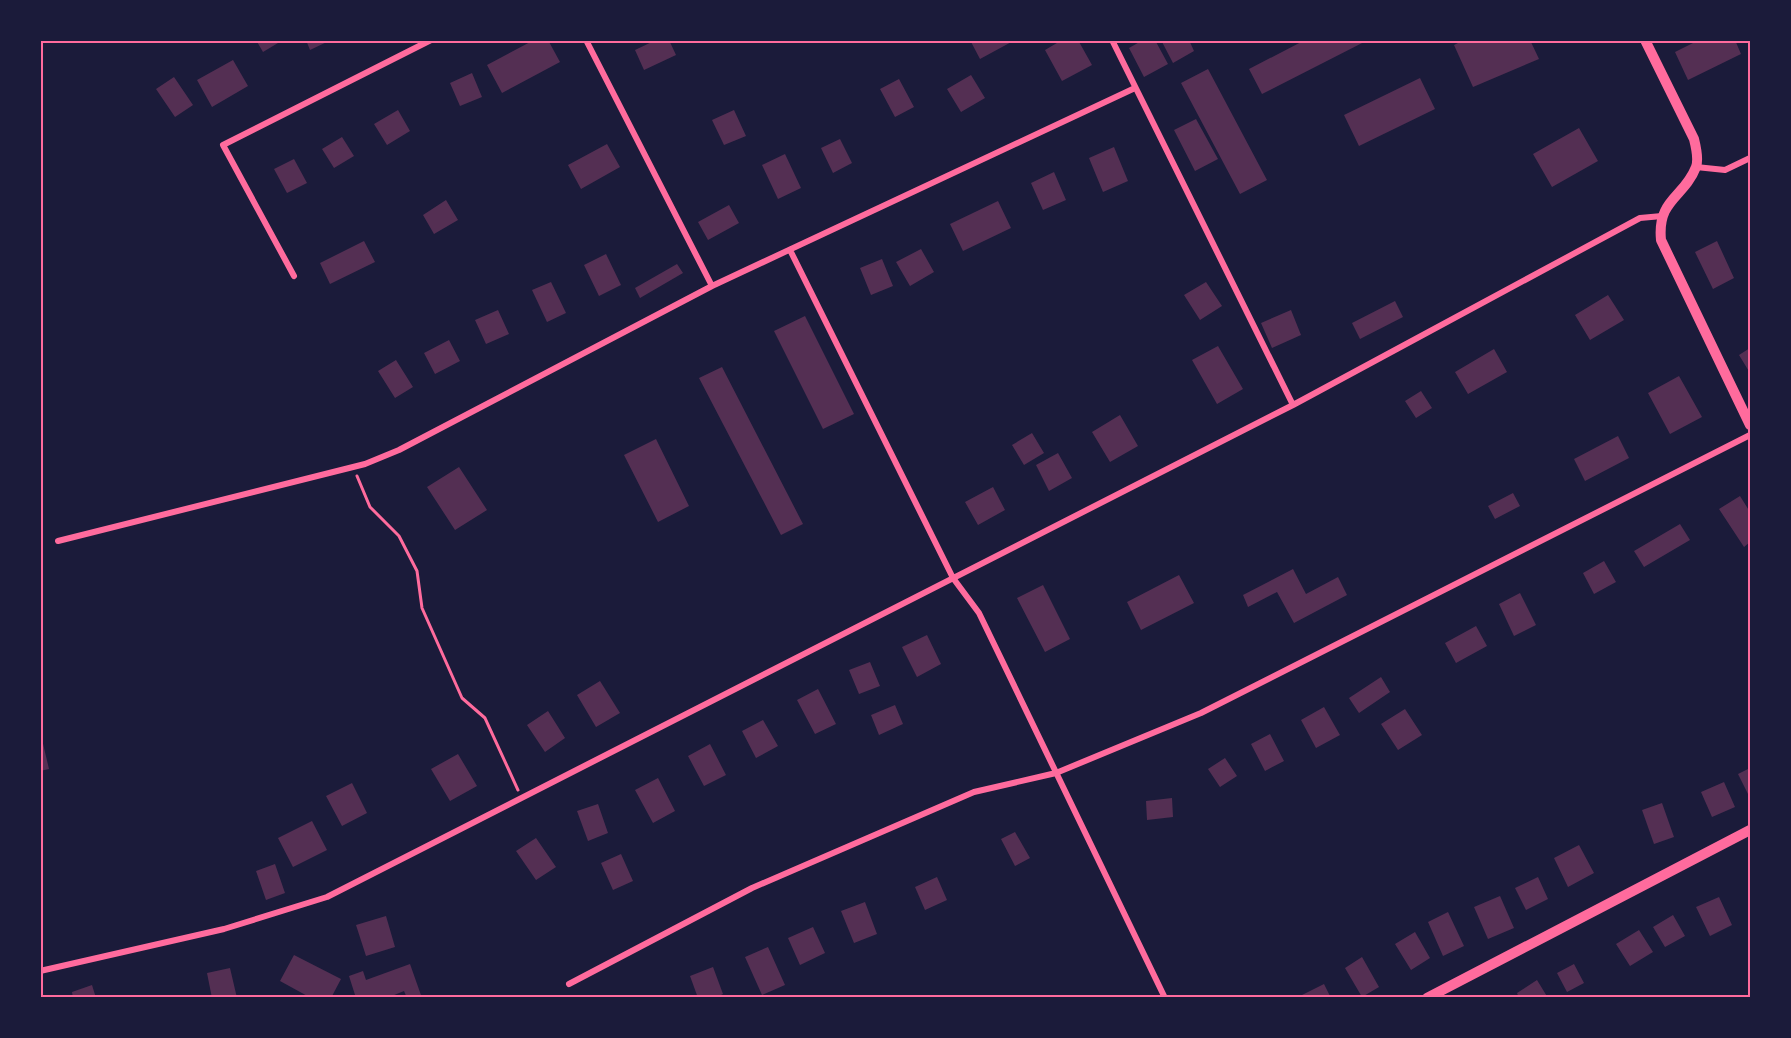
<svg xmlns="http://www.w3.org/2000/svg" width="1791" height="1038" font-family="Inter,sans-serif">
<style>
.building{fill:#542f53}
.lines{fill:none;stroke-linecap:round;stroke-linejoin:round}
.path{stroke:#ff6b9d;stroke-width:3}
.minor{stroke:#ff6b9d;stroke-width:6}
.tertiary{stroke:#ff6b9d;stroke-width:10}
.neatline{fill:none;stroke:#ff6b9d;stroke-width:2}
</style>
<rect width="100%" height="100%" fill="#1b1b3a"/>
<path class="building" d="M256 40H283L263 52Z
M306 40H331L310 50Z
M534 40H548L560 62 502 93 487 65Z
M656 40H669L676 55 644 70 635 50Z
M970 40H1015L980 59Z
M1062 40H1078L1092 65 1062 81 1045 50Z
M1143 40H1155L1168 64 1144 77 1129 48Z
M1161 40H1189L1194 51 1173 63Z
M1305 40H1368L1262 94 1249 69Z
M1464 40H1530L1539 59 1473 87 1454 45Z
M1699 40H1735L1741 54 1688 80 1675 52Z
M233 60 248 86 212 107 197 80Z
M1208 69 1267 180 1240 194 1181 83Z
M472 73 482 97 460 106 450 83Z
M971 75 985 98 961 112 947 89Z
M174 77 193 105 175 117 156 89Z
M1420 78 1435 109 1359 146 1344 115Z
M899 79 914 107 895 117 880 89Z
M398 110 410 131 387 145 374 124Z
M734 110 746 136 724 145 712 120Z
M1196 119 1218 159 1195 171 1174 130Z
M1579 128 1598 161 1552 187 1533 154Z
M342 137 354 156 334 168 322 149Z
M840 139 852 163 833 173 821 148Z
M607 144 620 167 581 189 568 165Z
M1114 147 1128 181 1103 192 1089 158Z
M785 154 801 188 778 199 762 165Z
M294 159 307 183 287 193 274 169Z
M1054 172 1066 200 1043 210 1031 183Z
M446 200 458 220 434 234 423 215Z
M998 201 1011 228 963 251 950 224Z
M729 205 739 223 708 240 698 222Z
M364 241 375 262 330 284 320 263Z
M1717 241 1734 278 1713 289 1695 252Z
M921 249 934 272 910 286 896 262Z
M606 254 621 285 599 296 584 265Z
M882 259 893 286 871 295 860 268Z
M677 264 683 273 640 298 635 288Z
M551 282 566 313 547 322 532 290Z
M1206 282 1222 306 1200 320 1184 295Z
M1608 295 1624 320 1590 340 1575 315Z
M1395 301 1403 317 1360 339 1352 323Z
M498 310 509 334 486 344 475 320Z
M1291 310 1301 335 1272 348 1261 323Z
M805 316 854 414 823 429 774 331Z
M449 340 460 361 435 374 424 353Z
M1218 346 1243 389 1217 404 1192 360Z
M1750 348V373L1739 355Z
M1494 349 1507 372 1468 394 1455 372Z
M396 360 413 387 395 398 378 371Z
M722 367 803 524 781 535 699 378Z
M1679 376 1702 417 1670 434 1648 393Z
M1421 391 1432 408 1416 418 1405 401Z
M1120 415 1138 446 1110 462 1092 432Z
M1032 433 1044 453 1024 465 1012 445Z
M1618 436 1629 458 1585 481 1574 459Z
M656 439 689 506 658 522 624 455Z
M1058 453 1072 478 1049 491 1036 465Z
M459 467 487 510 455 530 427 487Z
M993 487 1005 510 978 525 965 502Z
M1513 493 1520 506 1495 519 1488 506Z
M1740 496 1750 512V542L1744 547 1719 509Z
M1680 524 1690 540 1644 567 1634 551Z
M1604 561 1616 582 1594 594 1583 573Z
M1293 569 1306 594 1338 577 1347 595 1294 623 1277 592 1248 607 1243 595Z
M1179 575 1194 603 1141 630 1127 602Z
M1043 585 1070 639 1045 652 1017 598Z
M1520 593 1536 625 1514 636 1499 604Z
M1476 626 1487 646 1456 663 1445 643Z
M927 635 941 664 917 677 902 647Z
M870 662 880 686 859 694 849 670Z
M1381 677 1390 692 1359 713 1349 698Z
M600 681 620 713 596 727 577 695Z
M818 689 836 724 815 734 797 700Z
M895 705 903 724 879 735 871 715Z
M1324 707 1340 735 1316 748 1301 720Z
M1405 709 1422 735 1398 750 1381 724Z
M548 711 565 738 545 752 527 725Z
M763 720 778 746 756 758 742 731Z
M40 731 49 769 40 771Z
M1270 734 1284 761 1265 771 1251 744Z
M710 744 726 775 704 786 688 756Z
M458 754 477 786 450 801 431 769Z
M1225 758 1237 776 1220 787 1208 769Z
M1750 768V798L1738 774Z
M658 778 675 811 653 823 635 790Z
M1724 782 1735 807 1712 817 1701 792Z
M352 783 367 813 342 826 326 796Z
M1172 798 1173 817 1147 820 1146 801Z
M1662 803 1674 837 1654 844 1642 810Z
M598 804 608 833 588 841 577 811Z
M312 821 327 850 293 867 278 838Z
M1015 832 1030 858 1015 866 1001 839Z
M536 838 556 867 536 880 516 851Z
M1579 845 1594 873 1568 887 1554 858Z
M621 854 633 881 613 890 601 863Z
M275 864 285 893 266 900 256 871Z
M937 877 947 900 925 910 915 887Z
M1538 877 1548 899 1526 910 1515 888Z
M1500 896 1514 928 1488 939 1474 907Z
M1719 897 1732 925 1710 936 1696 907Z
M865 902 877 934 854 943 841 911Z
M1448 912 1464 946 1443 956 1428 922Z
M1673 915 1685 936 1665 947 1653 927Z
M386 916 395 947 366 956 356 925Z
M813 927 825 953 800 965 788 938Z
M1639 930 1653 952 1630 966 1616 944Z
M1415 932 1430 958 1411 970 1395 944Z
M768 947 785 985 762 995 745 957Z
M294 955 341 979 331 998H311L280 981Z
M1362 957 1379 987 1362 997 1345 968Z
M410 964 422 998H407L404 991 387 998H356L349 976 363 971 366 980Z
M1574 964 1584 983 1567 992 1557 973Z
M713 967 723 994 715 998H698L690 976Z
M230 968 237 998H212L207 973Z
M1537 980 1548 998H1519L1517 993Z
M1324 984 1331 998H1304L1302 995Z
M92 985 96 998H73L72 992Z"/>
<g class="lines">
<path class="path" d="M357 476 370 507 399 536 417 571 422 608 462 698 485 718 518 790"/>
<path class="minor" d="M586 40 712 286
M1112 40 1293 405
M1696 167 1725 170 1750 158
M790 250 953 578 979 613 1165 998
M294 276 223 145 431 40
M58 541 365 464 399 450 712 286 1135 88
M40 971 224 929 327 897 1293 405 1640 218 1662 216
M569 984 752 888 974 792 1056 773 1201 713 1750 435"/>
<path class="tertiary" d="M1645 40 1694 139C1696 147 1699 159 1696 167 1684 198 1657 199 1661 240L1750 425
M1427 998 1750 830"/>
</g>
<rect width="1791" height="1038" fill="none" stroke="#1b1b3a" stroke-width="84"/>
<rect x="42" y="42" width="1707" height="954" class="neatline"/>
</svg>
